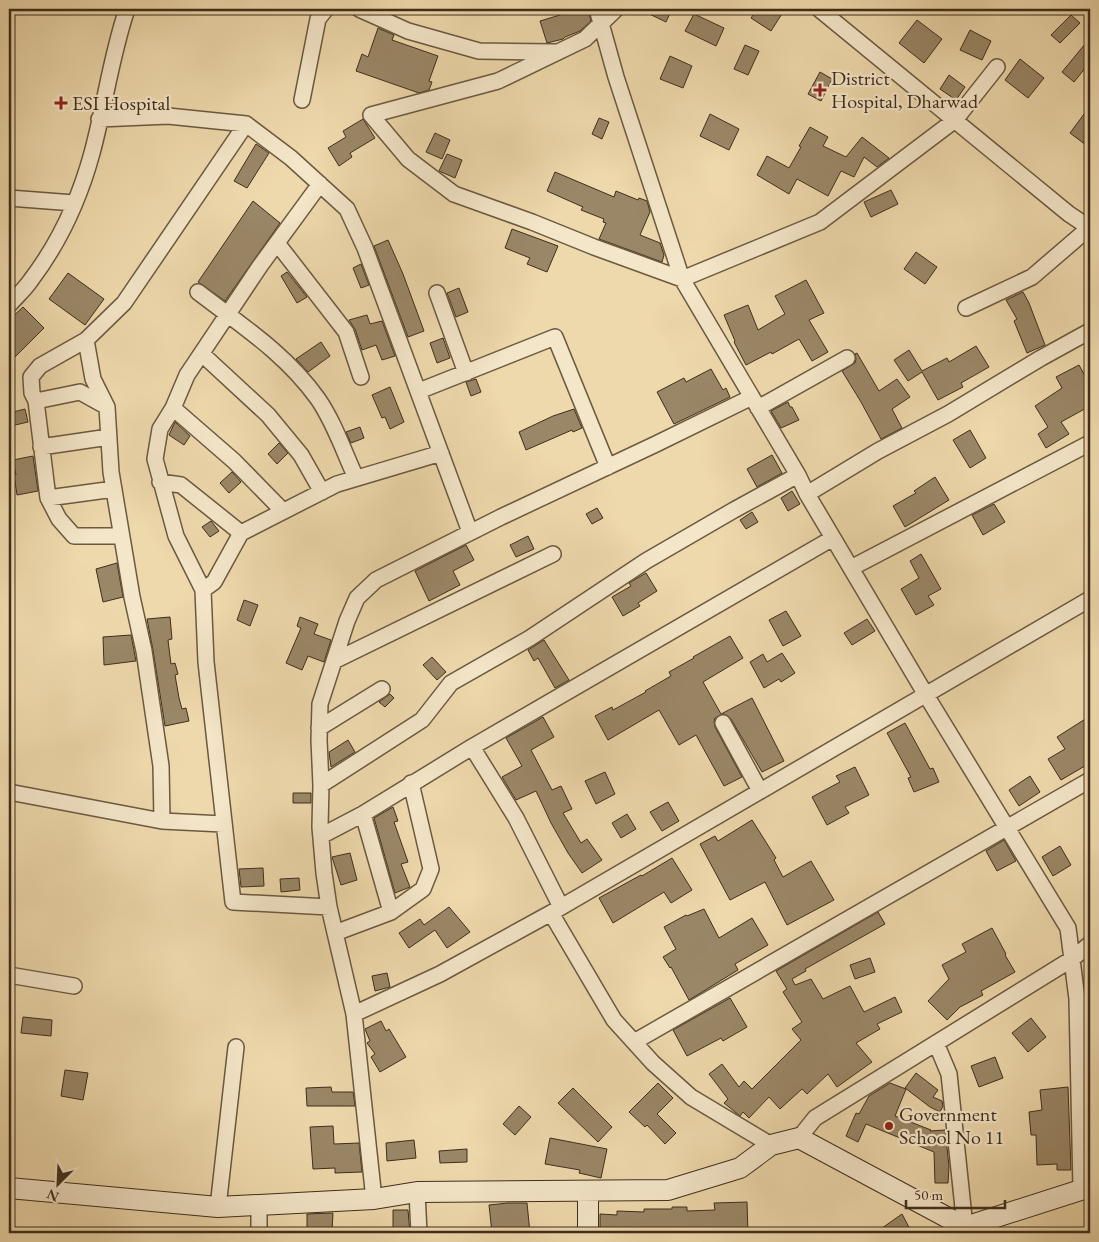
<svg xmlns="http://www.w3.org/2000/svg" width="1099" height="1242" font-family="'EB Garamond',serif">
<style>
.building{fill:#9a8767;stroke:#3f2e1c}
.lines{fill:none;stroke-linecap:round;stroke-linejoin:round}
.street-casing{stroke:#6b5940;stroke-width:18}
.secondary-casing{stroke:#3f2e1c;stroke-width:22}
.street{stroke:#f4e6c9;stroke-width:15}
.secondary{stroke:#f4e6c9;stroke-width:20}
.poi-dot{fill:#8f2418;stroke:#f4e6c9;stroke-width:2}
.labels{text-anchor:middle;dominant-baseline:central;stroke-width:4.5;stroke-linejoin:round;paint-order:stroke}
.poi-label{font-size:20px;fill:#3f2e1c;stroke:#f4e6c9;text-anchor:start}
</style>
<rect width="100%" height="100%" fill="#eed9ac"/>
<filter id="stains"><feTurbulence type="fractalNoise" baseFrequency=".004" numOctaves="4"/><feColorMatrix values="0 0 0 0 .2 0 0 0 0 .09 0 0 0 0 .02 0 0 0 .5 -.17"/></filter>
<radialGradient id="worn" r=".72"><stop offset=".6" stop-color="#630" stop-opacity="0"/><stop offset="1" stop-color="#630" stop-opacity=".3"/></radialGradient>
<path class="building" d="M572 9H588L591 21 580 31 565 37 563 39 547 43 540 21 560 15V13Z
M639 9H672L666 22Z
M757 9H785L771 31 751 18Z
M694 14 724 28 716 46 685 31Z
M1071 15 1080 23 1060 43 1051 35Z
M917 20 942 39 924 63 899 43Z
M378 28 394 35 392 40 438 56 429 81 432 82 429 90 419 93 356 71 362 54 368 57Z
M970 30 991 41 982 60 960 50Z
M1090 38V62L1074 82 1062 72Z
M745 45 759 51 748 75 734 69Z
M670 56 692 66 683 88 660 79Z
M1020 59 1044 78 1028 98 1005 80Z
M820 72 832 79 821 101 808 94Z
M949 75 965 87 956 100 940 89Z
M1090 106V148L1070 133Z
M710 114 739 129 729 150 700 136Z
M599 118 609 122 602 139 592 134Z
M363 119 375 138 350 153 352 157 339 166 328 148 346 137 343 131Z
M810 127 828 137 823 146 846 157 862 137 889 158 877 167 864 157 854 177 841 171 828 196 797 179 789 194 757 175 767 156 789 168 801 147 799 146Z
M435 133 450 140 442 159 426 152Z
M256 144 269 153 247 188 234 181Z
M447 154 462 160 455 178 439 171Z
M555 172 614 197 616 191 638 200 639 198 647 201 650 212 640 235 660 243 664 255 662 262 599 239 606 223 603 222 604 219 581 210 583 207 547 191Z
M891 190 898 204 871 217 864 202Z
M253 201 280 223 225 301 198 282Z
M512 229 558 246 547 272 527 264 530 258 505 248Z
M388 240 403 274 424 331 408 337 374 246Z
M916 252 937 267 925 284 904 269Z
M361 264 369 285 361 288 353 268Z
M287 272 307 297 297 303 281 276Z
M68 273 104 299 85 325 49 299Z
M806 280 824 313 809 320 828 352 812 361 799 339 772 354 771 352 746 365 734 342 735 341 724 315 748 305 758 330 785 314 775 296Z
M459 288 468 312 456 317 447 293Z
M1023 292 1029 303 1045 345 1027 353 1014 321 1017 319 1006 300Z
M23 307 44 328 9 363V320Z
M367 315 370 324 382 321 395 356 382 360 376 345 362 350 355 329 349 320Z
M443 338 450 358 437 363 430 343Z
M321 342 330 356 308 372 296 359Z
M976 346 989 367 961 383 963 387 938 400 922 372 908 381 894 360 909 350 922 371 947 358 949 362Z
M857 353 879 391 897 379 910 397 892 409 902 428 881 439 861 402 842 371 855 363 856 359 855 354Z
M1079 365 1090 385V406L1061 422 1069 434 1046 448 1038 434 1048 427 1035 406 1062 388 1056 377Z
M711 369 723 390 726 388 730 397 674 424 657 392 684 378 686 382Z
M476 379 481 392 471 396 466 382Z
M390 387 404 422 390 429 385 417 382 418 372 395Z
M788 402 790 407H792L799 420 781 428 771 411Z
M25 409 28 422 11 426 9 413Z
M574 409 582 428 573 432 572 430 526 450 519 432 553 416Z
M175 422 190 436 184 445 169 435Z
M360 427 364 438 351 443 346 432Z
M970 430 986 458 970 468 953 440Z
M279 443 288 453 277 464 268 454Z
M772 455 782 473 757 487 747 469Z
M33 456 38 491 17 495 14 475H16L13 460Z
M232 472 241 482 229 493 220 483Z
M935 477 949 500 905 527 893 506 916 493 914 491Z
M792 491 800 504 788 511 781 498Z
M994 504 1005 522 983 535 972 515Z
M597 508 603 518 592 524 586 514Z
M752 512 758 522 746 529 740 520Z
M211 521 219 531 210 537 202 527Z
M528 536 534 549 516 557 510 545Z
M466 545 474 560 453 571 460 585 429 601 415 571Z
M921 554 941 589 928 596 934 605 916 615 901 589 919 578 910 561Z
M117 563 123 597 103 602 96 569Z
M646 573 657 591 638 603 640 606 623 616 612 597 631 586 629 583Z
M244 600 258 605 250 626 237 620Z
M786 611 801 636 783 646 769 620Z
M170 617 172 639 168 640 171 664 175 663 178 674 175 675 179 698 182 709 186 708 189 721 165 726 153 650 147 619Z
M300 617 318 624 314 634 331 640 324 662 308 656 302 670 286 663 301 628 297 626Z
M867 619 875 631 852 645 844 633Z
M131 635 136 661 104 665 103 637Z
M730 636 743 658 703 682 721 714 752 698 784 761 762 772 731 719 724 714 715 718 714 722 715 727 742 777 724 786 696 735 679 745 659 710 608 740 595 716 612 707 613 710 646 692 645 691 671 676 669 672 694 658 693 657Z
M544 640 569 680 555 688 538 658 534 661 528 650Z
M782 653 795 673 781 682 779 679 764 688 750 662 763 654 767 662Z
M432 657 446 672 437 680 423 665Z
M390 694 394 698 385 707 379 702Z
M1090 716V763L1061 780 1048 759 1065 749 1057 737Z
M543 717 554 737 531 750 552 790 561 786 572 809 563 813 581 843 587 839 602 860 582 873 568 853 551 823 536 791 516 800 502 777 522 766 506 738Z
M905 723 930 769 933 768 939 782 914 792 908 778 911 777 887 733Z
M348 740 355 752 331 767 329 752Z
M855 767 869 795 845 807 849 813 827 825 812 797 840 782 836 776Z
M605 772 615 794 596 804 585 781Z
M1030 776 1040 792 1019 806 1009 790Z
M293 793H311V803H293Z
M668 802 679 821 662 831 650 812Z
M393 807 398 821 394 822 408 862 401 864 410 887 395 893 374 818Z
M627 814 636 829 621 838 612 823Z
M752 820 776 858 774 860 783 877 811 861 834 900 787 925 765 882 730 900 700 844 715 836 718 841Z
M1004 840 1016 861 997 871 986 851Z
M1060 846 1071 865 1053 876 1042 857Z
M350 853 357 880 341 885 332 857Z
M672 858 692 890 671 903 664 892 613 923 599 898 641 875 642 876Z
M263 868 264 886 241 887 239 869Z
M299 878 300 890 281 892 280 879Z
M449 907 470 932 447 948 435 930 409 948 399 933 420 919 424 925Z
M704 909 719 938 752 918 768 945 735 964 738 970 689 1000 671 967 670 968 663 957 676 949 664 927 686 915 687 916Z
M878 912 885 924 805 969 806 971 792 979 795 985 811 979 823 999 850 986 864 1012 895 997 902 1012 877 1024 880 1029 856 1043 872 1062 837 1087 828 1074 807 1094 802 1089 780 1109 769 1097 749 1118 743 1112 740 1116 735 1112 724 1103 728 1099 709 1074 722 1064 739 1087 744 1081 752 1089 801 1040 792 1029 802 1022 783 992 787 989 776 971Z
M992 928 1006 954 1005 955 1015 972 981 991 983 995 960 1007 947 1020 928 1001 949 979 942 965 966 952 962 944Z
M870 958 875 972 855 979 850 965Z
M387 973 390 987 375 991 372 976Z
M730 998 747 1027 723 1041 721 1038 687 1056 673 1030Z
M23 1017 52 1020 51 1036 21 1033Z
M1031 1018 1046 1037 1028 1052 1012 1033Z
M381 1021 386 1031 389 1029 406 1057 380 1072 371 1057 375 1054 367 1043 370 1041 365 1029Z
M995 1057 1003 1078 979 1087 971 1066Z
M65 1070 88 1073 83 1100 61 1096Z
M916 1073 938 1090 933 1097 942 1101 943 1106 940 1112 930 1107 905 1088Z
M658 1083 673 1098 657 1114 676 1133 665 1144 647 1125 645 1127 629 1112Z
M890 1083 906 1089 895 1116 931 1130 930 1131 945 1130 949 1166 948 1183H935L934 1152 866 1124 858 1142 846 1136 856 1113 859 1114 869 1096Z
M331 1087 332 1092H353L355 1106H307L306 1088Z
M1068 1087 1071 1170H1057V1164L1037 1165 1036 1135H1031L1029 1112 1042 1110 1040 1090Z
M573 1088 612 1127 598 1142 558 1103Z
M519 1106 531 1117 515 1135 503 1124Z
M333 1126 334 1144 359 1143 362 1172 335 1173V1168L313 1169 310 1127Z
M550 1138 607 1149 601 1178 579 1173 580 1170 545 1164Z
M414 1140 416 1158 387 1161 386 1143Z
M467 1149V1162L440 1163 439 1151Z
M747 1202 748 1233H691V1228H669V1233H600V1214L617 1215V1211L644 1212V1209H672V1207H687V1211L715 1210 714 1203Z
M508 1203H527L530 1233H492L489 1205Z
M393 1210H408L410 1233H393Z
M333 1213 332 1231 307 1230V1214Z
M902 1214 912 1233H875Z"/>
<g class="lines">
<defs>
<path id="street" d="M359 9 408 31 479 51 555 52
M597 9 616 77 682 279 798 475 807 494 926 695 1068 928 1077 999 1081 1189
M616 9 585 39 498 81 371 115 408 159 454 194 532 222 594 247 682 279 820 222 955 120 997 67
M819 9 1069 214 1090 228
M302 100 318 19 326 9
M99 119 168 116 246 124 291 158 347 209 365 248 470 532
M320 184 260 266 187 375 173 408 160 429 155 459 176 536 203 590 206 662 233 902 329 907
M9 198 74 203
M277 243 346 332 361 377
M198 292C241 325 286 354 318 399 334 422 344 452 356 478
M437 293 466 373
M9 305C16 297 25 289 31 280 59 243 80 197 92 153 105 105 111 56 127 9
M966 308 1032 277 1089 228
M202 354 268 415 301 455 322 492
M419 391 555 337 608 467
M36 401 80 392 107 407 93 379 86 340
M107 407 111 472 132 597 144 651 161 766 162 821
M173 408 234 461 283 511
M758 408 847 358
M41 447 109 437
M160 482 181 485 241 533
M807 494 878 451 948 414 1041 358 1090 331
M48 498 114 489
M121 536H74L59 519 48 498 36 401 32 393 31 377 40 366 86 340 124 303 246 124
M851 568 1090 443
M203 590 214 582 241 533 337 484 441 453
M334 661 553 554
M723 723 760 791
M319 728 382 689
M472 747 516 818 561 907
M321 785 422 720 451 683 530 638 646 561 734 510 798 475
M9 792 162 821 223 824
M363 814 391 912
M321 836 363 814 472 747 833 538
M551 913 614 1020 653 1063 691 1097 771 1145
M335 933 391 912 423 889 431 869 411 783
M9 975 74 986
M354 1014 440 974 551 913 1090 599
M634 1042 1090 780
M936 1043 949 1074 965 1227
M799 1138 815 1118 1072 959 1090 944
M417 1192 419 1233
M374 1199 354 1014 329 907 324 873 320 827 321 785 319 740 320 704 347 621 357 598 376 580 501 517 656 444 752 397
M259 1205V1233
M218 1207 236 1047"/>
<path id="secondary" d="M9 1188 218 1207 374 1199 417 1192 668 1190 740 1168 771 1145 799 1138 965 1227
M588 1191V1233
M957 1233 965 1227 1090 1187"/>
</defs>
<use href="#street" class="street-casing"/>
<use href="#secondary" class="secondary-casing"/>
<use href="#street" class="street"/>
<use href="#secondary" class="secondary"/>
</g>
<g class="poi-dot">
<path d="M817.5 82.5h5v5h5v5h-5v5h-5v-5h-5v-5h5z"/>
<path d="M58.5 95.5h5v5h5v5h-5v5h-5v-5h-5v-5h5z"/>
<circle cx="889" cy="1126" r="5"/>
</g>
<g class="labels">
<g class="poi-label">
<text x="831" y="78">District<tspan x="831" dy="23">Hospital, Dharwad</tspan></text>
<text x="72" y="103">ESI Hospital</text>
<text x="899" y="1114">Government<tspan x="899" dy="23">School No 11</tspan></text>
</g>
</g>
<rect width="1099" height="1242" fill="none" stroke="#eed9ac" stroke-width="30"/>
<rect x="10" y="10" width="1079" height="1222" fill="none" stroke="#3f2e1c" stroke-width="2.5"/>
<rect x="15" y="15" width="1069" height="1212" fill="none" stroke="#3f2e1c"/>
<g transform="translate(58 1184) rotate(204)" stroke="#f4e6c9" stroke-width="4" paint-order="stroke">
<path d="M0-4L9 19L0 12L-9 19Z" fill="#3f2e1c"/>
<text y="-8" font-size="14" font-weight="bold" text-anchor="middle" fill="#3f2e1c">N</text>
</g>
<path d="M906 1200v8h99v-8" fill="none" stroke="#3f2e1c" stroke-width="2.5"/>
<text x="914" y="1200" font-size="15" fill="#3f2e1c" stroke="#f4e6c9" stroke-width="4" paint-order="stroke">50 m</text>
<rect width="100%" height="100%" filter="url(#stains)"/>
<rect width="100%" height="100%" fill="url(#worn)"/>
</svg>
